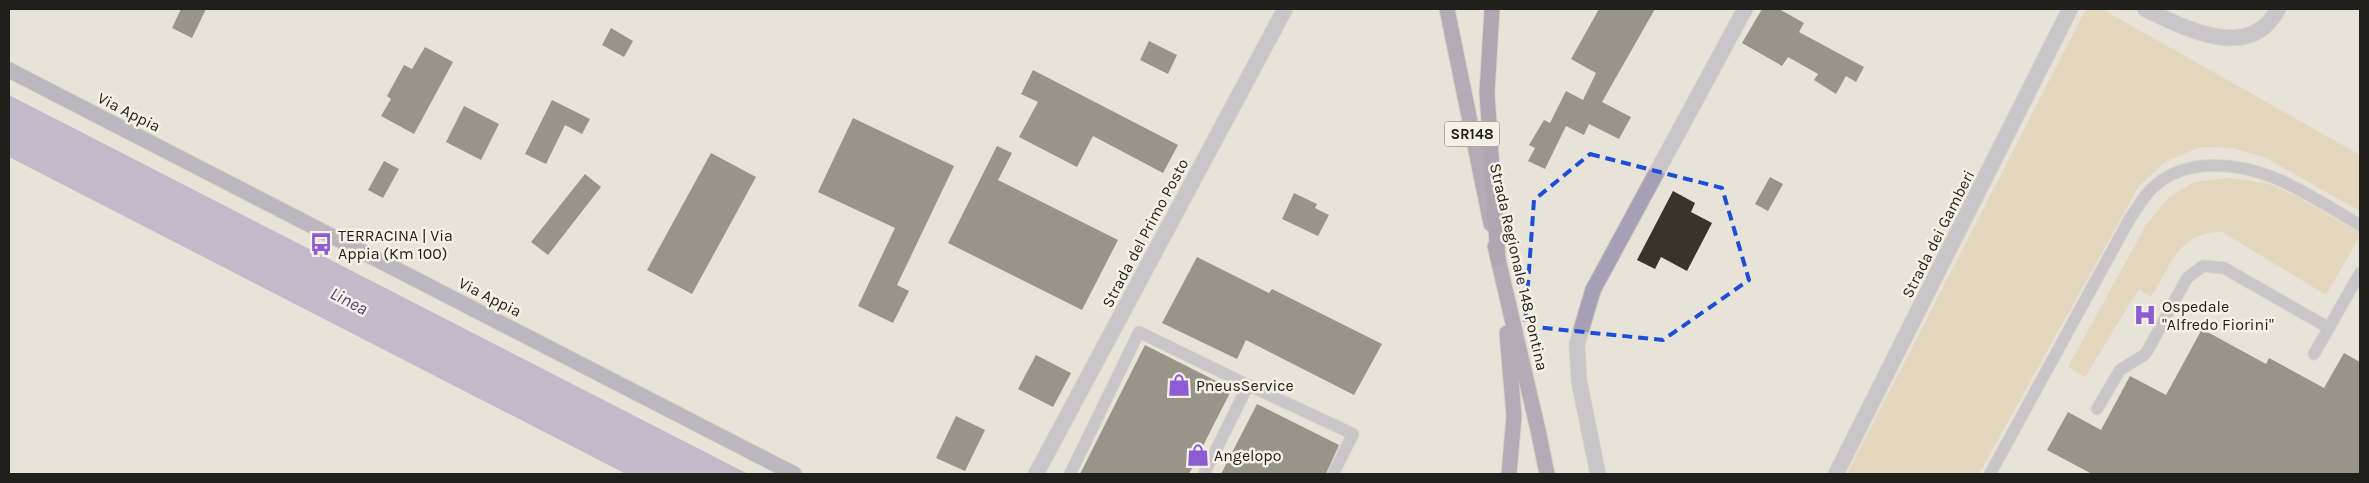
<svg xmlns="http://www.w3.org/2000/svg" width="2369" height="483" font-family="Karla,sans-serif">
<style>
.green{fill:#deca9b}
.water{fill:#9585b5}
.building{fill:#38342c}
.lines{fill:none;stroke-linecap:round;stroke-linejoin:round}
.service-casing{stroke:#c4c0b6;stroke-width:13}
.minor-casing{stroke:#c4c0b6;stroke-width:17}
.secondary-casing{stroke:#c4c0b6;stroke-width:17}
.primary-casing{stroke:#c4c0b6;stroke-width:17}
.trunk-casing{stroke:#c4c0b6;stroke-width:17}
.service{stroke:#a69fb5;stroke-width:11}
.minor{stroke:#a69fb5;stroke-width:15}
.secondary{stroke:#887e9d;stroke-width:15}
.primary{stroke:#73668c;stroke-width:15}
.trunk{stroke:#6a5c84;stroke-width:15}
.marked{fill:none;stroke:#1d4ed8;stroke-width:4;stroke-dasharray:10 6;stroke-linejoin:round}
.labels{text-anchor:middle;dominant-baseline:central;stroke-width:5;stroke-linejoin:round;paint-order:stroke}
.shield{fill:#f5f1e6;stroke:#615e58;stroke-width:1}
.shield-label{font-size:15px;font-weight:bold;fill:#211f1b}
.street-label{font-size:16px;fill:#211f1b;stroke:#f5f1e6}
.poi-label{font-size:16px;fill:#211f1b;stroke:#f5f1e6;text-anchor:start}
.water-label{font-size:18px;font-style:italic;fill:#543c7a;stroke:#f5f1e6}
</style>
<rect width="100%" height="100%" fill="#e8e3d8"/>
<path class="green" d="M2086 9H2102L2360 155V211L2266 158 2233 148 2200 147 2165 162 2139 186 1979 474H1847Z
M2228 178 2267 183 2298 197 2360 233V236L2326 295 2222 232C2180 231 2170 266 2151 297L2139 289 2085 377 2068 367 2146 225 2169 197 2194 182Z"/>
<path class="water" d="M9 95 748 474H749H626L9 157Z"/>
<path class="building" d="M181 9H206L192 38 172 28Z
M1599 9H1655L1602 102 1631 117 1619 139 1589 124 1584 135 1566 126 1545 169 1528 161 1535 148 1529 145 1544 120 1550 123 1566 91 1583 100 1596 73 1571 59Z
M1762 9H1779L1804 23 1799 32 1864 67 1856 82 1846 76 1836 94 1814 80 1818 74 1788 57 1782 66 1742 43Z
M611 28 633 41 624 57 602 45Z
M1149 41 1177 55 1168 74 1140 60Z
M425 47 453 62 414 134 381 116 391 99 387 96 404 65 412 69Z
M1033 70 1178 145 1163 173 1093 136 1077 167 1019 137 1038 102 1021 94Z
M552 100 590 119 582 134 565 125 546 164 525 154Z
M464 106 499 124 481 160 446 142Z
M853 118 954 166 897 285 909 291 893 323 858 306 895 228 818 192Z
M997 146 1012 153 998 180 1118 240 1082 310 948 243Z
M711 153 756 177 692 294 647 270Z
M384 161 399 169 383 198 368 190Z
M585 174 601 187 548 255 531 242Z
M1770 177 1783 184 1768 211 1755 204Z
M1673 191 1695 203 1691 212 1712 223 1687 271 1661 257 1655 269 1637 260Z
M1294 193 1317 204 1315 208 1329 215 1318 236 1282 219Z
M1197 257 1269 293 1272 289 1382 344 1354 395 1246 340 1237 359 1162 323Z
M2202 329 2266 364 2269 358 2324 388 2344 353 2360 362V474H2092L2047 450 2068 412 2101 430 2130 376 2166 395Z
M1145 345 1232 389 1214 424 1189 474H1080Z
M1036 355 1071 373 1053 407 1018 389Z
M1257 404 1339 445 1326 474H1221Z
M956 416 985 430 965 471 936 458Z"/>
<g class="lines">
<defs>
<path id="service" d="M2314 354 2360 273
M1248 385 1353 434 1333 474
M2097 409 2120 370 2144 355 2148 350 2187 278 2203 266 2224 268 2329 328
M1070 474 1139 332 1248 385 1204 474
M1990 474 2129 220C2138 207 2145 193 2157 184 2170 173 2186 168 2203 166 2265 161 2309 196 2360 225"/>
<path id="minor" d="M2145 9C2185 28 2250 63 2278 9
M1036 474 1285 9
M1598 474 1579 381 1577 344 1593 290 1745 9
M1836 474 2070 9"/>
<path id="secondary" d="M9 70 794 474"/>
<path id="primary" d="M1447 9 1491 224
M1495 246 1538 430 1547 474
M1507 333 1514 416 1509 474"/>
<path id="trunk" d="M1492 9 1487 93 1498 259"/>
</defs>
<use href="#service" class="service-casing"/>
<use href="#minor" class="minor-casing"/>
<use href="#secondary" class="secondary-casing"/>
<use href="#primary" class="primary-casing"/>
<use href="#trunk" class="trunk-casing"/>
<use href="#service" class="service"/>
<use href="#minor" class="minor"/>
<use href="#secondary" class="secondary"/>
<use href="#primary" class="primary"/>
<use href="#trunk" class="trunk"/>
</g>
<path d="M0 0H2369V483H0ZM1590 154 1722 188 1749 280 1663 340 1525 326 1534 200Z" fill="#e8e3d8" fill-opacity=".55" fill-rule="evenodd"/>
<path class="marked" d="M1590 154 1722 188 1749 280 1663 340 1525 326 1534 200Z"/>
<defs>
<symbol id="bus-bare" viewBox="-9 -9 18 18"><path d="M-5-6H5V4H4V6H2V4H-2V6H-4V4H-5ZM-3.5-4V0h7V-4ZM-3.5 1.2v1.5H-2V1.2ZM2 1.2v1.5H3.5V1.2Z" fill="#8d5cd5" stroke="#f5f1e6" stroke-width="2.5" paint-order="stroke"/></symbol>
<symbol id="hospital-bare" viewBox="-9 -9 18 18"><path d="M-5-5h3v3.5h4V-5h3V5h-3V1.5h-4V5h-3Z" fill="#8d5cd5" stroke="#f5f1e6" stroke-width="2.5" paint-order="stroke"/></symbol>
<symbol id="shop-bare" viewBox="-9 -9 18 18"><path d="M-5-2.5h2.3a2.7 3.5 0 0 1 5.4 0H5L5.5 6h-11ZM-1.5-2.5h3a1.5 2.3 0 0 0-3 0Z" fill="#8d5cd5" stroke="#f5f1e6" stroke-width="2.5" paint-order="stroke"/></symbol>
</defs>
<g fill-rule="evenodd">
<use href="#bus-bare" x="305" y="228" width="32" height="32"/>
<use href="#hospital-bare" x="2129" y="299" width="32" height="32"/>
<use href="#shop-bare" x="1163" y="369" width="32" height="32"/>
<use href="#shop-bare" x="1182" y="439" width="32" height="32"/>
</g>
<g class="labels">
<rect class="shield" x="1444.5" y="121.5" width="55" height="25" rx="4"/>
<g class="shield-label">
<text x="1472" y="134">SR148</text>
</g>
<g class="street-label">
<text transform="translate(129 112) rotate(27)">Via Appia</text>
<text transform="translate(1145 233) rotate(-62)">Strada del Primo Posto</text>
<text transform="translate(1938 234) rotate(-63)">Strada dei Gamberi</text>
<text transform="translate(1519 267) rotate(77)">Strada Regionale 148 Pontina</text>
<text transform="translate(490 297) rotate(27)">Via Appia</text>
</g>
<g class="poi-label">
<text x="338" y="235">TERRACINA | Via<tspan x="338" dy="18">Appia (Km 100)</tspan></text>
<text x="2162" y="306">Ospedale<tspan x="2162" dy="18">"Alfredo Fiorini"</tspan></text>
<text x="1196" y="385">PneusService</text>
<text x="1214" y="455">Angelopo</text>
</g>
<g class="water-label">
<text transform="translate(349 301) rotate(27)">Linea</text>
</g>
</g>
<rect width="2369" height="483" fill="none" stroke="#211f1b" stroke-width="20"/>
</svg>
